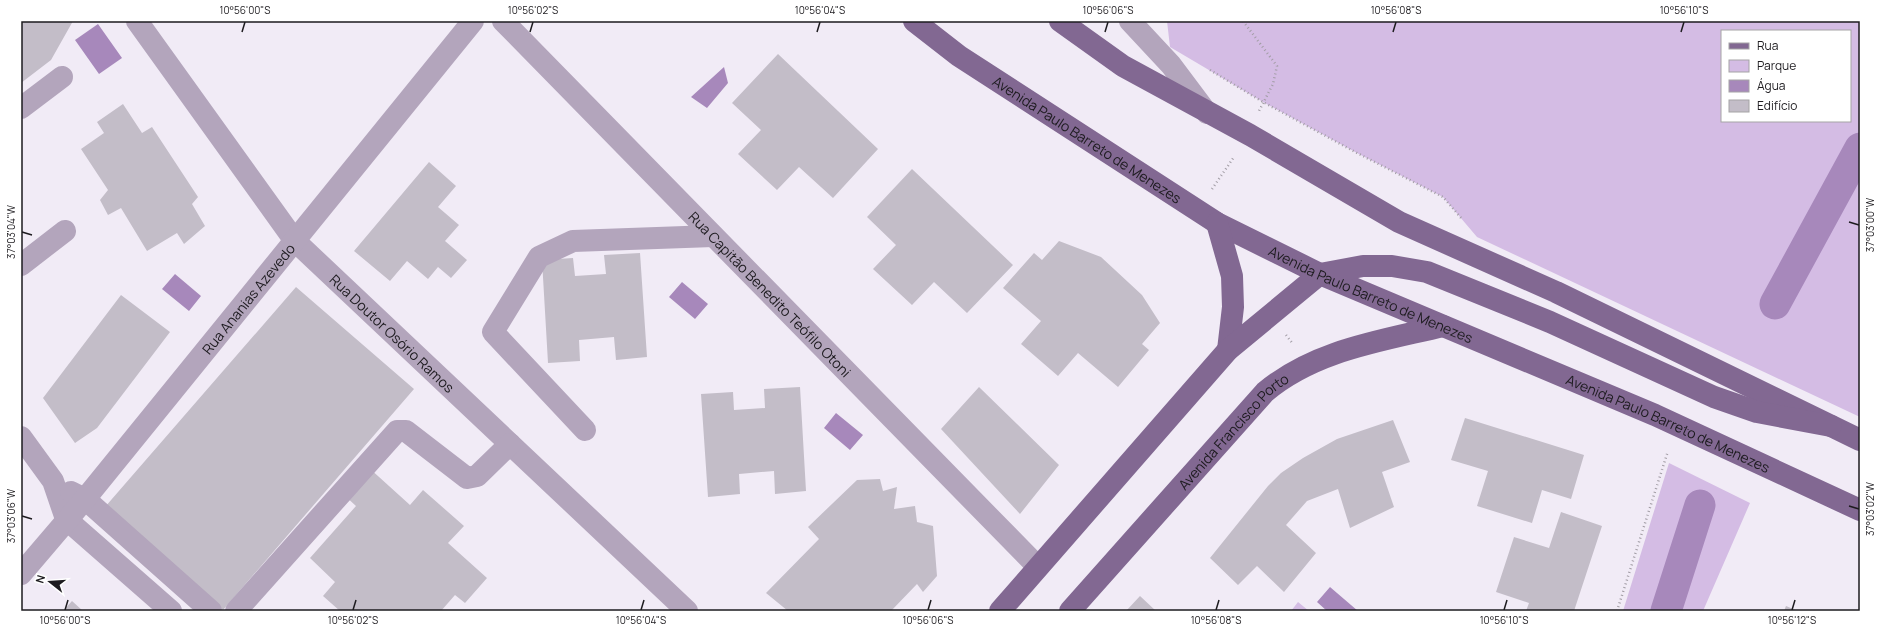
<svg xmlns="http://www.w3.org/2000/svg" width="1881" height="632" font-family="Manrope,sans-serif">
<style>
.green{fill:#d4bce4;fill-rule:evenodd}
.water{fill:#a788bb}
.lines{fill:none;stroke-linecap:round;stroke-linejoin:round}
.canal{stroke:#a788bb;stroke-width:31}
.building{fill:#c3bdc8}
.path{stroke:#a29da5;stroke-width:2.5;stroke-dasharray:1 3;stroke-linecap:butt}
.minor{stroke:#b3a5bc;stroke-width:22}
.major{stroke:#826892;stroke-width:22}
.ticks{fill:none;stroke:#1d1b1f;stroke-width:1.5}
.labels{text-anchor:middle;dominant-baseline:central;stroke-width:3.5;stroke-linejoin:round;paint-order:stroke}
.street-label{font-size:14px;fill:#1d1b1f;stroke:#fff}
.neatline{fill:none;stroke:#1d1b1f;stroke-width:1.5}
.ticks-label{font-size:10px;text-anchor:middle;fill:#1d1b1f}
</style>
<rect width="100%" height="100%" fill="#f1ebf6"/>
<path class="green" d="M1167 21H1860V417L1477 237 1443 197 1357 153 1263 102 1170 47ZM1722 31H1850V121H1722Z
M1669 463 1750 503 1703 611H1623Z
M1298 602 1309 611H1291Z"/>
<path class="water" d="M98 24 122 58 99 74 75 40Z
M724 67 728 83 707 108 691 97Z
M175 274 201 296 189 311 162 289Z
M682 282 708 304 695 319 669 297Z
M836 413 863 435 850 450 824 428Z
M1330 587 1358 611H1327L1317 602Z"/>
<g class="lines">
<path class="canal" d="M1775 304 1860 148
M1666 611 1700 505"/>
</g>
<path class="building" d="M21 21H73L51 60 21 83Z
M778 54 878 149 833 198 799 167 777 190 738 154 761 130 732 103Z
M123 104 142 133 152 127 198 197 192 204 205 226 184 244 177 233 147 251 121 208 108 215 100 200 108 190 81 149 104 133 97 122Z
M429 162 456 186 438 207 459 225 445 241 467 260 451 278 438 267 428 279 407 261 390 281 354 251Z
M912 169 1013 265 967 313 934 282 912 305 873 269 896 245 867 217Z
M1059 241 1101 257 1142 295 1160 323 1142 344 1149 350 1118 387 1078 353 1058 376 1021 344 1041 321 1003 288 1034 253 1042 260Z
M640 253 647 357 616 360 614 337 579 340 580 361 548 363 542 260 573 258 575 276 606 274 604 255Z
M296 287 414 389 223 610 105 507Z
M121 295 170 332 97 428 75 443 43 398Z
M800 387 806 491 775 494 774 471 739 474 740 494 708 497 701 394 733 392 734 410 765 408 764 389Z
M979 387 1059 465 1020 514 941 429Z
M1465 418 1584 455 1571 499 1542 490 1532 523 1477 506 1488 471 1451 460Z
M1393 420 1410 462 1382 472 1394 507 1350 528 1338 489 1307 501 1286 525 1316 553 1284 592 1257 566 1238 585 1210 558 1268 486 1281 473 1303 458 1337 439Z
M368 467 410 505 423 490 464 526 448 543 487 578 465 603 455 595 441 611H340L323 596 335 582 310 558 356 506 343 494Z
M880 479 883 491 897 487 894 509 915 506 917 522 933 526 937 576 923 592 917 584 891 611H788L766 593 819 539 808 527 857 480Z
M1561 512 1602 526 1574 611H1526L1529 603 1496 592 1514 537 1549 548Z
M1140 596 1156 611H1126Z
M72 601 83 611H63Z
M1786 606 1798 611H1784Z"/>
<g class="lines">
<path class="path" d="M1243 21 1277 66 1273 84 1259 111
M1210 70 1263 102 1357 153 1443 197 1462 219
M1212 189 1234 157
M1286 335 1293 344
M1617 611 1668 451"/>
<g class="minor">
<path id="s1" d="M137 21 295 241 687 611"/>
<path id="s2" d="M503 21 1038 567"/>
<path d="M1130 21 1171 65 1207 113"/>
<path d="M21 108 62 77"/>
<path d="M21 265 65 231"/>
<path d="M585 430 493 332 539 257 573 241 713 236"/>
<path d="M21 437 53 481 66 519 171 611"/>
<path d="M71 492 85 499 211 611"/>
<path id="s3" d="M21 574 85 499 473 21"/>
<path d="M236 611 397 431H406L467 478 477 476 510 444"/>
</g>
<g class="major">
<path id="s4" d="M914 21 959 56 1217 223 1320 274 1655 415 1860 510"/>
<path d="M1060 21 1123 66 1250 135 1399 222 1556 292 1860 440"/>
<path d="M1217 223 1232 276 1233 307 1228 350"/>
<path d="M1000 611 1228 350 1320 274 1363 266H1392L1427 272 1550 322 1714 397 1757 412 1831 426"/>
<path id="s5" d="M1070 611 1265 392C1315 350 1381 341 1443 326"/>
</g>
</g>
<path class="ticks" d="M242 32 245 22M530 32 533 22M817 32 820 22M1105 32 1108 22M1393 32 1396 22M1681 32 1684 22M1849 222 1859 225M22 232 32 235M1849 506 1859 509M22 516 32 519M65 610 68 600M353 610 356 600M641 610 644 600M928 610 931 600M1216 610 1219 600M1504 610 1507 600M1792 610 1795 600"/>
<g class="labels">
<g class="street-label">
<text stroke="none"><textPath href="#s4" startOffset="210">Avenida Paulo Barreto de Menezes</textPath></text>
<text stroke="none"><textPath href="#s2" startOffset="382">Rua Capitão Benedito Teófilo Otoni</textPath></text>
<text stroke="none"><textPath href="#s4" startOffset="534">Avenida Paulo Barreto de Menezes</textPath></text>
<text stroke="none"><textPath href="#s3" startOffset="357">Rua Ananias Azevedo</textPath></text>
<text stroke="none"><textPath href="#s1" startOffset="405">Rua Doutor Osório Ramos</textPath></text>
<text stroke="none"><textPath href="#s4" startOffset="858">Avenida Paulo Barreto de Menezes</textPath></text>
<text stroke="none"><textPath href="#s5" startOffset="243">Avenida Francisco Porto</textPath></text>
</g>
</g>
<rect width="1881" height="632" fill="none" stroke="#ffffff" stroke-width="44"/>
<rect x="1721" y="30" width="130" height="92" fill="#ffffff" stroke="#a5a4a5"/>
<rect x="1729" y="43" width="20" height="6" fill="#826892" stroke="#a5a4a5"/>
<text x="1757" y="50" font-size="12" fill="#1d1b1f">Rua</text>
<rect x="1729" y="60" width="20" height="12" fill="#d4bce4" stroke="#a5a4a5"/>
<text x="1757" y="70" font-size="12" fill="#1d1b1f">Parque</text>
<rect x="1729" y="80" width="20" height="12" fill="#a788bb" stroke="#a5a4a5"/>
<text x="1757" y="90" font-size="12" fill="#1d1b1f">Água</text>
<rect x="1729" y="100" width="20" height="12" fill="#c3bdc8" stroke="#a5a4a5"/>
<text x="1757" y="110" font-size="12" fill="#1d1b1f">Edifício</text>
<g transform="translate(50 582) rotate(287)" stroke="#ffffff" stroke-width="3" paint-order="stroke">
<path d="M0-3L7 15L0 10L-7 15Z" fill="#1d1b1f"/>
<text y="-6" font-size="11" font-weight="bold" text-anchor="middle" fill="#1d1b1f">N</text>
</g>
<rect x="22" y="22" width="1837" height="588" class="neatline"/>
<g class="ticks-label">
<text x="245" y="14">10°56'00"S</text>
<text x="533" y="14">10°56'02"S</text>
<text x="820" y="14">10°56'04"S</text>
<text x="1108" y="14">10°56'06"S</text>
<text x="1396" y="14">10°56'08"S</text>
<text x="1684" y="14">10°56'10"S</text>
<text transform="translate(1870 225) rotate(-90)" y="4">37°03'00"W</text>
<text transform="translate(11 232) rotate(-90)" y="4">37°03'04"W</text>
<text transform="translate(1870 509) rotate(-90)" y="4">37°03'02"W</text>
<text transform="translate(11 516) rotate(-90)" y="4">37°03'06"W</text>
<text x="65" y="624">10°56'00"S</text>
<text x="353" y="624">10°56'02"S</text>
<text x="641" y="624">10°56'04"S</text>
<text x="928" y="624">10°56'06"S</text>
<text x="1216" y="624">10°56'08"S</text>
<text x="1504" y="624">10°56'10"S</text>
<text x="1792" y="624">10°56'12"S</text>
</g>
</svg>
